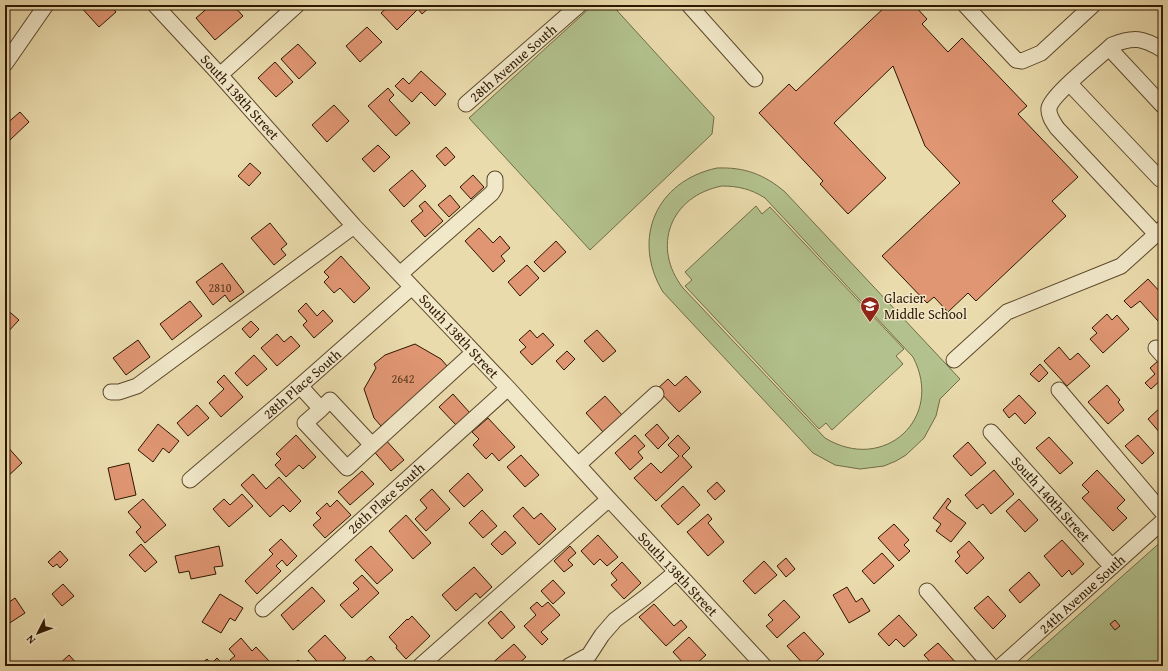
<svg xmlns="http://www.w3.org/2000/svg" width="1168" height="671" font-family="'Gentium Book Plus',serif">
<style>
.green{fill:#b2c18d;stroke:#706c46;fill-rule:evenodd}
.building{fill:#e09673;stroke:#2d1700}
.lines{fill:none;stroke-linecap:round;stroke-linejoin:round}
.minor-casing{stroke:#5c482b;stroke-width:17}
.minor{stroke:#f1e8c9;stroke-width:15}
.labels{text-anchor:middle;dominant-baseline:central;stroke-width:3;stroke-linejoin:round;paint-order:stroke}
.number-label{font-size:12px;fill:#5a371d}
.street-label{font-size:14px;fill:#2d1700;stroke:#f1e8c9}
.poi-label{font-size:14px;fill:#2d1700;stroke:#f1e8c9;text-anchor:start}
</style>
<rect width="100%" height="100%" fill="#eadbac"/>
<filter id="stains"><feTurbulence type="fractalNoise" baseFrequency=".005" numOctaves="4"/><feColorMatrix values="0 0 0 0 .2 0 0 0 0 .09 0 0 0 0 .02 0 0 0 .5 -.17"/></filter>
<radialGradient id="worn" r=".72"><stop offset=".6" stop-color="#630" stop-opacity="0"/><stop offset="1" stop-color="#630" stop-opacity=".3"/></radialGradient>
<path class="green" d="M593 5H612L714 117 712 134 590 250 469 118Z
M717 168C744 167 764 174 785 192L960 379 940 399 936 416 924 438 906 455 896 461 884 466 860 469 835 465 813 453 663 292C631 239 656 181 717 168ZM722 186C738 186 751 189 765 198L913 357C945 418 884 474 825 438L683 288C651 247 670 196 722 186Z
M756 206 762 214 770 207 904 349 896 356 903 364 832 430 826 423 819 429 685 286 692 280 685 272Z
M1163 540V666H1021Z"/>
<path class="building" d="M79 5H110L116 12 99 27Z
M211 5H233L243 16 215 40 196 18Z
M390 5H432L422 14 418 9 397 30 381 13Z
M887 5H914L927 19 922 24 948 52 962 38 1027 106 1018 114 1078 177 1052 201 1066 216 976 301 968 293 948 312 934 297 927 303 882 256 960 183 925 146 893 66 834 123 886 178 848 214 820 184 823 181 759 113 789 84 796 91Z
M367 27 382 42 360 62 346 46Z
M298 44 316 63 299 79 281 59Z
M275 62 293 82 276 97 258 78Z
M421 71 446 94 435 106 421 92 412 102 395 86 403 78 409 84Z
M388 88 394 95 389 100 410 123 396 136 368 106Z
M334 105 349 121 327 142 312 125Z
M20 112 29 122 10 140 5 134V125Z
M378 145 390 157 374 172 362 159Z
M446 147 455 157 445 166 436 156Z
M250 163 261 173 249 186 238 176Z
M412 170 426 186 404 207 389 190Z
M473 175 484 187 471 199 460 187Z
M450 195 460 207 449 217 438 205Z
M425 201 443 221 425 237 411 221 423 211 419 206Z
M270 223 287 244 281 249 286 255 274 265 251 238Z
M479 228 493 243 500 236 510 248 501 256 505 261 493 272 465 241Z
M556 241 566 252 544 272 534 262Z
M341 256 370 288 354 303 340 288 334 293 324 282 329 277 324 272Z
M222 263 244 292 230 302 225 295 213 305 196 282Z
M527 265 539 278 520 296 508 282Z
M1148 279 1163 295V317L1158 321 1140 301 1131 308 1124 301Z
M190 301 202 316 172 340 160 324Z
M306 303 317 316 323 310 333 321 314 338 303 325 307 321 298 311Z
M5 308 19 320 5 335Z
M1107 314 1112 320 1117 315 1129 329 1103 353 1090 339 1097 333 1092 328Z
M251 321 259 329 250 338 242 329Z
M530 330 537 338 543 333 554 345 532 365 520 352 526 347 519 340Z
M597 330 616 351 603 362 584 341Z
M277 334 284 342 291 336 300 346 277 366 261 348Z
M138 340 150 357 126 375 113 358Z
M415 344 441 359 448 367 381 426 374 418 364 389 376 368 374 364 385 355Z
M1059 347 1070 360 1078 353 1090 366 1067 386 1044 361Z
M567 351 575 359 564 370 556 361Z
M254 355 267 369 247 386 235 373Z
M1158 361 1163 367V378L1151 389 1145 383 1155 374 1150 368Z
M1040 364 1048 373 1039 382 1030 374Z
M224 375 243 397 221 417 209 403 224 389 217 382Z
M686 376 701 392 679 412 657 389 668 379 675 386Z
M1107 385 1120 400 1118 402 1124 410 1108 424 1088 402Z
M453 394 470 413 456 425 439 407Z
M1019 395 1036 413 1025 424 1015 413 1009 418 1003 410Z
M605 396 622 415 603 432 586 413Z
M197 405 209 418 188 436 177 423Z
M1163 405V432L1161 434 1148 419Z
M488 418 515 447 499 461 492 453 486 459 473 445 479 439 472 432Z
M158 424 179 441 169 453 163 448 153 462 138 450Z
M657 424 669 438 658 449 645 435Z
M296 435 316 457 303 469 299 465 286 477 275 465 281 459 276 454Z
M635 435 645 446 638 452 643 458 630 470 615 453Z
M678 435 690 448 682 456 692 467 656 501 634 478 651 463 661 473 679 456 668 445Z
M1138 435 1154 453 1142 464 1125 446Z
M383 437 404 460 391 471 371 448Z
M1049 437 1073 463 1060 474 1036 448Z
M968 442 986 463 971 476 953 456Z
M5 444 22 463 5 479Z
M521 455 539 475 525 487 507 467Z
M129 463 136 495 115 500 108 468Z
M994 470 1014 494 991 514 983 504 977 509 965 495Z
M1097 470 1125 500 1117 508 1127 518 1113 531 1082 498 1089 492 1082 485Z
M362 471 374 484 350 505 338 492Z
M468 473 483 490 464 507 449 491Z
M253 474 266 489 279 477 301 501 290 512 283 505 270 517 241 485Z
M717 482 725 491 715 500 707 491Z
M683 486 700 505 678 525 661 506Z
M432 489 450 509 426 531 415 519 427 508 420 500Z
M242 494 253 506 229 527 213 509 224 499 230 505Z
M948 498 951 501 946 508 966 523 951 542 936 531 941 524 933 518Z
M143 499 166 525 145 543 136 532 141 527 128 512Z
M1019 499 1038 520 1025 532 1006 511Z
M337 500 351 515 325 538 313 525 321 518 316 513 327 503 330 507Z
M523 507 534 519 541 513 556 529 539 545 513 516Z
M482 510 497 526 483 538 469 523Z
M708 514 712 519 708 523 724 542 708 556 687 532Z
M406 515 431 543 413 559 389 531Z
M894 524 909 540 904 545 910 551 899 561 878 538Z
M505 531 516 543 502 555 491 544Z
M598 535 618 557 607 566 600 559 594 565 581 551Z
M281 539 297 556 287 566 282 560 276 566 281 571 257 594 245 581 273 554 269 550Z
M1062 540 1084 564 1072 575 1069 570 1062 577 1044 556Z
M969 541 984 558 967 574 955 561 960 556 957 552Z
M141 544 157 562 145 572 129 555Z
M219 546 223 566 214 567 216 574 191 579 189 571 179 573 175 556Z
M371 546 393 570 377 584 355 560Z
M570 546 576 553 568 560 573 565 564 572 554 561Z
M60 551 68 560 60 568 57 564 53 567 48 562Z
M882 553 894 566 874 584 862 571Z
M786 558 795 569 786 577 777 566Z
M764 561 777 575 755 594 743 581Z
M622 562 641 583 624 599 611 585 617 580 611 573Z
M474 567 492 587 480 598 476 593 456 611 442 595Z
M1029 572 1040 585 1020 603 1009 590Z
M362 575 379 593 352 618 340 605 359 589 353 583Z
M553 580 565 593 553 604 541 591Z
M63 584 74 596 62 606 52 594Z
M312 587 325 601 293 630 281 615Z
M847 587 856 602 862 598 870 611 849 623 833 595Z
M220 594 243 608 235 621 230 618 221 633 202 622Z
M988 596 1006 616 993 629 974 608Z
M15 598 25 613 5 626V605Z
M784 600 800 617 777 638 766 626 773 620 768 615Z
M537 602 542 607 548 602 560 615 541 632 548 639 542 645 524 626 536 615 530 608Z
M654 604 674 626 681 620 687 627 666 646 639 617Z
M501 611 515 627 502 639 488 623Z
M899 615 917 635 904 647 896 639 889 646 878 634Z
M412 616 430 636 406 659 396 648 397 646 389 637 407 619 408 620Z
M1115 620 1120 626 1115 630 1110 624Z
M804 632 824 654 811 666H805L787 646Z
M325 635 346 658 337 666H321L308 651Z
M689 637 706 655 694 666H686L673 652Z
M241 638 252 651 256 647 269 661 264 666H235L230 660 235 656 229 649Z
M938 643 958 665 957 666H934L924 655Z
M514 644 526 657 516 666H489Z
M69 655 79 666H57Z
M371 656 380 666H360Z
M217 658 224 666H199L207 659 211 664Z
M298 660 305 666H291Z
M826 662 829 666H821Z"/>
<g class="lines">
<defs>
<path id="minor" d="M155 5 220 75 354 226 508 388 609 499 764 666
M689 5 755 79
M965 5 1016 60 1022 61 1041 53 1093 5
M1109 48 1163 106
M5 64 46 5
M220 75 297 5
M1070 84 1160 179 1163 176
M466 104 579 5
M1156 234 1057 128C1053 122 1048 115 1049 108 1052 94 1100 57 1112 45 1134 36 1143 38 1163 50
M400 274 492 193 495 188V179
M1156 348 1163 356
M954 360 1007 312 1121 266 1163 228
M300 386 321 409 305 423 347 468 372 445
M1059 390 1163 513
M111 392H119L137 386 354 226
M321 409 330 400 372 445 474 352
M991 432 1112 567
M578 465 656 394
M190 480 300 386 412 287
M927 591 991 666
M263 609 508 388
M420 666 609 499
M569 666 589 655 602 635 615 620 647 596 676 572
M1001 666 1163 521"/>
</defs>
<use href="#minor" class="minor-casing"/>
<use href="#minor" class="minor"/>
</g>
<defs>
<symbol id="school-pin" viewBox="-11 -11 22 30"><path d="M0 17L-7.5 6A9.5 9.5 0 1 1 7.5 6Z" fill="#8f2418" stroke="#f1e8c9"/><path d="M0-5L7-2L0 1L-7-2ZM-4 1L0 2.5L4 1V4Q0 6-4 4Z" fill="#fff"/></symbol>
</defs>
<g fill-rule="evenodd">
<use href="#school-pin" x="859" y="295" width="22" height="30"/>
</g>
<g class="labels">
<g class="number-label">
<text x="220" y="287">2810</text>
<text x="403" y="378">2642</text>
</g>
<g class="street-label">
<text transform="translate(513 63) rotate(-41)">28th Avenue South</text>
<text transform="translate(240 97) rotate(48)">South 138th Street</text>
<text transform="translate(459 336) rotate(47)">South 138th Street</text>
<text transform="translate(302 384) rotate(-41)">28th Place South</text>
<text transform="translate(386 498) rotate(-42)">26th Place South</text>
<text transform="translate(1051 499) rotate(48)">South 140th Street</text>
<text transform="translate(678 574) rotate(47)">South 138th Street</text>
<text transform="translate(1082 594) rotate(-42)">24th Avenue South</text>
</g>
<g class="poi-label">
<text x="884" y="298">Glacier<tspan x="884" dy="16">Middle School</tspan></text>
</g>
</g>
<rect width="1168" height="671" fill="none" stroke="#eadbac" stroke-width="20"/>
<rect x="6" y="6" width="1156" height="659" fill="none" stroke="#2d1700" stroke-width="2"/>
<rect x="10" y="10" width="1148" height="651" fill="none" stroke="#2d1700"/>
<g transform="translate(38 633) rotate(228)" stroke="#f1e8c9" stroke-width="3" paint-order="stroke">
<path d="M0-3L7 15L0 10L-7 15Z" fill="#2d1700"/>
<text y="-6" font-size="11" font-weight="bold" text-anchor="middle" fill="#2d1700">N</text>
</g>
<rect width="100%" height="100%" filter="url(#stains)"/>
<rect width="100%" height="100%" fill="url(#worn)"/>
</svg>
